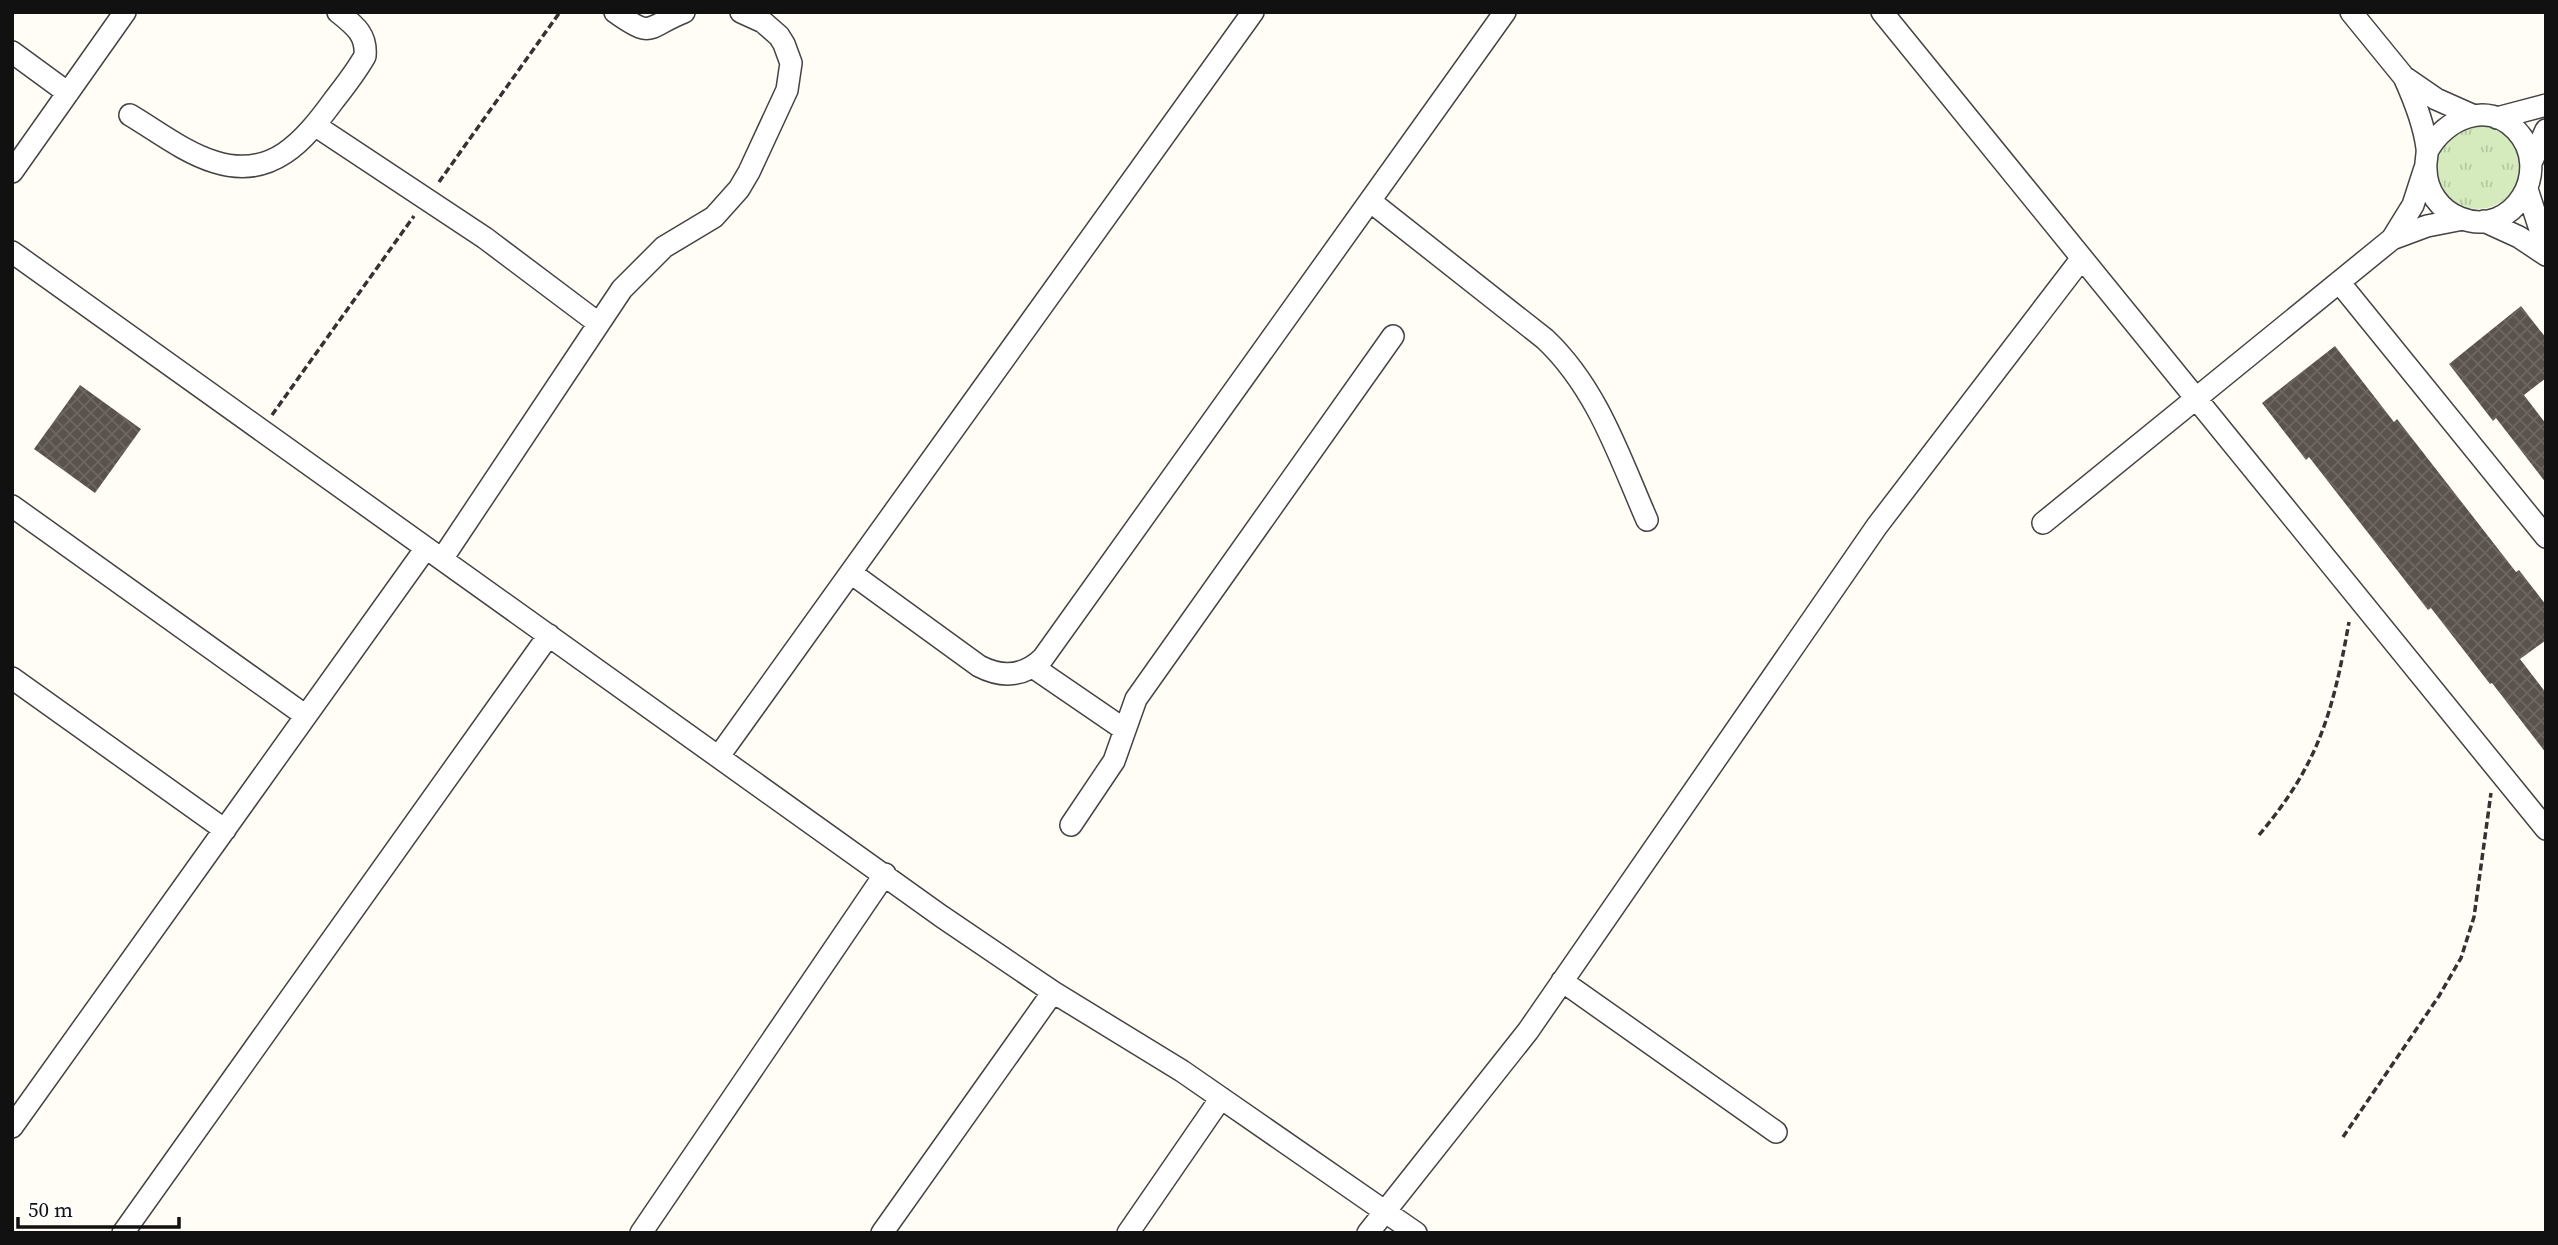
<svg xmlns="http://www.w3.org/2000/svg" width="2558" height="1245" font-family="'Source Serif 4',serif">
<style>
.grass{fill:url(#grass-tufts)}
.building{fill:url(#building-cross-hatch)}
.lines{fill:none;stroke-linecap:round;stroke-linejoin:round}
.minor-casing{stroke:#444;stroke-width:24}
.path{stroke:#333;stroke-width:3.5;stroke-dasharray:7 3.5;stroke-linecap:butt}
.minor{stroke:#fff;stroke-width:21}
</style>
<defs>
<pattern id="grass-tufts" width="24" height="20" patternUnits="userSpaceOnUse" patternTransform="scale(1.75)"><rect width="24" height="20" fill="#d5ebbd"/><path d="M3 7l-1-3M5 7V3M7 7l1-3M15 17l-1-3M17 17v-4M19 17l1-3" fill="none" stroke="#b6c8a1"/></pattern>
<pattern id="building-cross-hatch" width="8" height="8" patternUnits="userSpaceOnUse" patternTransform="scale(1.75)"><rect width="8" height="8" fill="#5a524d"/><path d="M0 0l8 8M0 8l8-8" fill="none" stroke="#6d6662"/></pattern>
</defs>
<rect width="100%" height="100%" fill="#fffdf5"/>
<path class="grass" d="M2436 167a42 42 0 1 1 84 0a42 42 0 1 1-84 0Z"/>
<path class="building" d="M2521 306 2546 338V378L2524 395 2546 424V483L2496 418 2493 421 2449 364Z
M2335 346 2394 422 2397 419 2516 572 2519 570 2546 605V640L2520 659 2546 693V753L2492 683 2490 684 2431 608 2428 610 2309 457 2306 460 2262 403Z
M80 385 141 429 95 493 34 449Z"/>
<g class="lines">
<defs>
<path id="minor" d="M615 12C654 40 646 27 684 12
M1882 12 2546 829
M2351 12 2404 77 2436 99 2472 115
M12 52 68 93
M2404 77C2414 99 2424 124 2427 148 2428 155 2425 162 2426 169 2426 191 2440 210 2460 218 2513 239 2554 170 2516 130 2487 100 2445 119 2428 150
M130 115C157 131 185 153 215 162 272 180 304 141 334 100 345 86 356 72 365 56 367 34 354 25 338 12
M2497 118 2546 105
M316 126 485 238 598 323
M2531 163 2546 130
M12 172 125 12
M2527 189 2546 248
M1370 201 1545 339C1597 388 1619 456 1647 520
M2484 221 2519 237 2546 255
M2392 239 2413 205 2425 168
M12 252 941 916 1053 992 1182 1071 1416 1233
M2339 282 2546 537
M12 506 306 716
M2043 523 2392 239 2427 226 2463 219
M442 559 622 289 664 247 714 217 739 189 749 172 787 90 791 63 784 44 779 36 763 22 741 12
M851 573 979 666C1002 678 1024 677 1043 658L1505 12
M1033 667 1125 730
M12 678 225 830
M719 756 1253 12
M1071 825 1114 761 1136 699 1393 336
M1562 981 1776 1132
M12 1127 426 548
M123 1233 549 635
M641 1233 885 874
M882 1233 1053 992
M1128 1233 1221 1098
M1368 1233 1528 1031 1877 526 2082 258"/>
</defs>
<use href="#minor" class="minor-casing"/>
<path class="path" d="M439 182 560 12
M272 415 414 216
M2259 835C2319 764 2333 712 2349 622
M2343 1137 2439 996 2461 958 2474 917 2491 793"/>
<use href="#minor" class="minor"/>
</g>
<rect width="2558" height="1245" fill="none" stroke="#111111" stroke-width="28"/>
<path d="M18 1217v10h161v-10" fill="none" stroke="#111111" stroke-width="3.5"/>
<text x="28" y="1217" font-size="21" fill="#111111" stroke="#ffffff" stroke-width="5" paint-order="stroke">50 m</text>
</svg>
